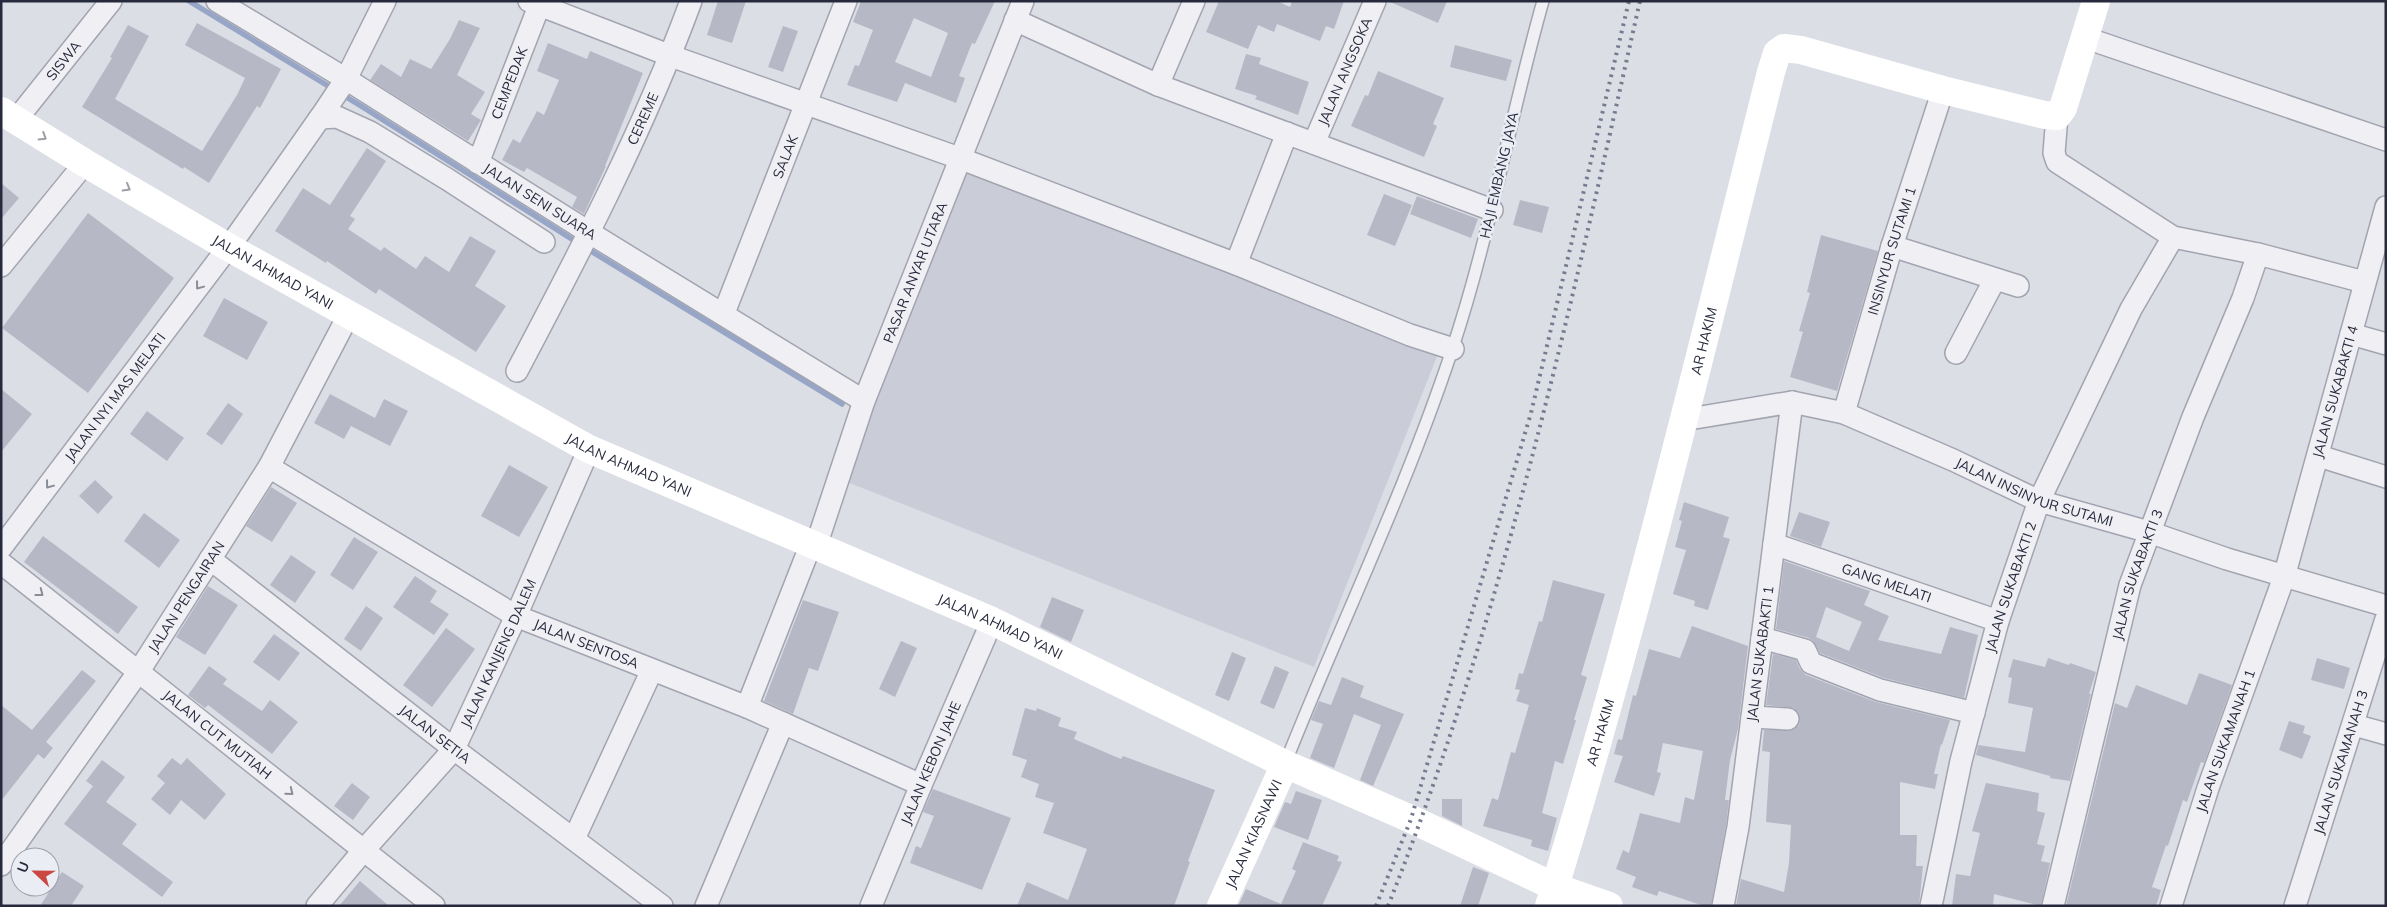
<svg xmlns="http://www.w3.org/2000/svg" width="2387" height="907" font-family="Mulish,sans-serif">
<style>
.built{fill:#cacdd8}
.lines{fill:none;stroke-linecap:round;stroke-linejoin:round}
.stream{stroke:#97a5c6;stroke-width:5.5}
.building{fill:#b6b9c5;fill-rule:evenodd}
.lane-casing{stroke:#a2a4b0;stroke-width:14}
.street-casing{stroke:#a2a4b0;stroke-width:24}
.lane{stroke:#efeff4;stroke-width:11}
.street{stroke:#efeff4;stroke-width:21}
.secondary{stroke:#fff;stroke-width:28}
.rail{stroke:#767b8f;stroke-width:4;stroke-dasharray:2.5 5;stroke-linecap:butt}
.oneway{stroke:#9d9fa7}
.oneway2{stroke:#8a8c98}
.labels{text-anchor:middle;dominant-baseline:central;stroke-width:5;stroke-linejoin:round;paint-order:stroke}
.street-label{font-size:14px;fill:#262a3c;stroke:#ebedf4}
</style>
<rect width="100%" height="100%" fill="#dcdee6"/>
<path class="built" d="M966 167 1438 354 1314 667 842 480Z"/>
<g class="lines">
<path class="stream" d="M189 1 361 106 578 243
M586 248 842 404"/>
</g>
<path class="building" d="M718 1H746L732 43 707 35Z
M861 1H995L975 44 972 43 959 76 965 78 956 103 905 83 897 102 847 85 855 65 859 66 873 30 853 22ZM914 18 948 33 931 77 895 62Z
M1219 1H1277L1290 7 1292 1H1344L1334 29 1326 26 1320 41 1277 24 1274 32 1258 25 1248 49 1206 32Z
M1388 1H1447L1438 23Z
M459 20 480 28 457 75 485 92 471 114 481 120 468 141 370 80 381 64 401 77 410 59 431 69 450 39Z
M197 23 281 69 260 108 257 106 209 183 184 167 183 169 82 107 112 58 110 57 128 25 149 36 115 99 202 151 237 95 245 78 185 45Z
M783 26 798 31 783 72 768 67Z
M548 43 587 59 590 51 643 73 605 166H606L584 214 572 207 577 197 527 168 524 172 502 160 513 139 520 143 537 111 544 115 559 80 537 71Z
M1455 45 1512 60 1506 81 1450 67Z
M1246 54 1261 58 1259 64 1309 82 1298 115 1255 99 1257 96 1235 89Z
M1378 71 1444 98 1433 124 1437 126 1424 157 1351 126 1365 95 1368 96Z
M367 148 386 161 350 216 355 219 348 229 381 251 384 247 416 269 425 256 449 272 470 236 496 251 475 286 506 306 476 352 379 289 376 294 327 261 326 263 275 231 303 188 330 205Z
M1 183 19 198 1 219Z
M1384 194 1412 205 1395 246 1367 235Z
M1417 196 1478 219 1471 238 1410 214Z
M1520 200 1549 207 1542 233 1513 225Z
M88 213 174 278 88 393 2 328Z
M1821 235 1878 251 1837 391 1790 377 1803 332 1799 331 1810 293 1807 292Z
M224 298 268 322 247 360 203 336Z
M1 389 32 414 1 452Z
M330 394 375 418 384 399 408 411 390 446 351 426 344 439 314 423Z
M228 403 243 414 222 445 206 434Z
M147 411 184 438 167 461 130 434Z
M509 465 548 487 519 537 481 516Z
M95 480 113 497 98 514 79 496Z
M271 487 297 503 272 542 246 526Z
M1684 502 1729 517 1723 537 1730 539 1708 610 1694 606 1695 601 1673 594 1686 550 1675 547 1682 521 1679 520Z
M1799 512 1830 522 1821 547 1790 536Z
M144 513 180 540 159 568 124 541Z
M43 536 138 607 118 634 24 562Z
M354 537 378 552 353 590 330 575Z
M291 555 316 572 295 603 270 585Z
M1784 561 1870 591 1864 605 1889 616 1878 640 1941 654 1950 627 1978 635 1964 698 1884 678 1820 653 1813 641 1809 638 1776 629ZM1826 607 1862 622 1849 651 1816 637Z
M415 576 437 591 430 602 449 614 434 635 393 607Z
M1553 580 1605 594 1581 675 1587 677 1574 720H1576L1563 764 1555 761 1542 813 1557 818 1548 851 1531 846 1532 840 1483 826 1492 798 1498 800 1511 752 1515 753 1529 705 1516 701 1520 690 1515 689 1519 673 1523 674 1539 621 1542 622Z
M208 586 238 605 205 655 176 637Z
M1052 597 1084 610 1071 642 1040 627Z
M803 600 839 612 818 671 809 668 793 714 764 701Z
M366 606 383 618 361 651 344 639Z
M1692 626 1748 646 1738 729 1730 760 1725 800H1729L1726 825 1711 906H1704L1659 891 1657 896 1632 887 1636 877 1616 869 1623 850 1629 853 1640 813 1680 823 1685 797 1694 800 1703 751 1663 743 1657 772 1661 773 1654 796 1614 782 1623 756 1614 754 1618 739 1622 740 1633 695 1636 696 1649 649 1680 658Z
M446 628 475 649 432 707 403 685Z
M274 634 300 653 279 681 253 662Z
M901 641 917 648 895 697 879 689Z
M1232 652 1246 658 1229 701 1215 695Z
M1773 654 1796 660 1800 669 1806 675 1876 702 1950 720 1942 745 1941 744 1934 774H1938L1935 789 1900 782V835H1917L1916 866H1923L1919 906H1736L1741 879 1784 892 1789 863 1791 825 1766 822 1770 752 1762 751 1764 730H1793L1799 725 1800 719 1794 708 1766 705Z
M2048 658 2069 665 2070 663 2096 672 2089 694H2091L2070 781 2050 778V776L1976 755 1978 745 2025 752 2033 708 2008 703 2012 678 2008 677 2013 659 2045 667Z
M2317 658 2350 668 2344 689 2311 680Z
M209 666 227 679 223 684 262 711 270 700 298 722 272 754 208 705 205 708 188 695Z
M1275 666 1289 672 1274 709 1260 703Z
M82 670 96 681 46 742 53 748 44 759 38 754 1 801V705L32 730Z
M2199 673 2232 685 2204 763 2201 762 2187 802 2183 800 2168 846 2166 845 2152 887 2161 890 2156 906H2066L2115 703 2127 708 2136 685 2187 705Z
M1342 677 1364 686 1360 697 1404 714 1373 786 1360 780 1381 725 1354 714 1334 768 1310 758 1323 724 1311 720 1319 701 1331 705Z
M1025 708 1036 711 1037 708 1061 718 1058 726 1077 732 1074 739 1121 759 1123 756 1215 790 1188 861 1190 862 1174 906H1017L1027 882 1068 900 1087 849 1043 833 1054 803 1035 797 1039 784 1021 777 1027 760 1012 755Z
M2289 721 2305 726 2303 733 2311 736 2302 759 2279 750Z
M172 758 181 765 187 758 226 794 205 820 181 800 170 815 151 799 165 783 157 776Z
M102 760 125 777 106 802 137 824 122 844 173 882 162 897 64 824 93 786 86 781Z
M352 783 370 797 353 820 334 806Z
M1986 783 2039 793 2037 811 2045 813 2037 844 2045 846 2041 861 2050 863 2041 906 1994 894 1993 906H1952L1956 874 1970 876 1980 833 1972 831Z
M933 789 1011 818 982 890 910 863 916 846 921 848 934 816 923 812Z
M1296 791 1322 800 1308 840 1274 827 1285 802 1291 804Z
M1442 799H1462V826L1442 816Z
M1303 842 1339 856 1337 861 1342 862 1322 906H1238L1246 889 1281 904 1296 871 1292 869Z
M1473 867 1489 873 1478 906H1460Z
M62 872 84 886 71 906H40Z
M360 881 389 906H339Z"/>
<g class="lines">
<defs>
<path id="lane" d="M1285 764C1340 625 1405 492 1452 350 1490 236 1510 117 1543 1"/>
<g id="street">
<path id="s1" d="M217 1 346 79 590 233 864 401"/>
<path d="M529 1 671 56 959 158 1236 264 1410 335 1453 349"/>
<path d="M1015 20 1158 85 1492 210"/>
<path d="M2086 38 2386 140"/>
<path d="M1158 85 1194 1"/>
<path d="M2057 116 2054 153 2057 162 2173 237 2258 254 2364 282"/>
<path d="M320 118 337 117 370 132 447 179 544 242"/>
<path id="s2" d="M16 120 111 1"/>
<path id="s3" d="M1314 143 1375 1"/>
<path id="s4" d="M478 163 541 1"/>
<path d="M1892 246 2018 286"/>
<path d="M1236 264 1287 133"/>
<path d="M1 266 85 163"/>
<path id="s5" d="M724 313 846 1"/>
<path d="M2351 334 2386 344"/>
<path d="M1956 353 1995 279"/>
<path id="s6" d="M517 371C581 250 644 129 691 1"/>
<path id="s7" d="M1844 413 1892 246 1943 90"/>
<path id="s8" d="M1683 420 1792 402 1844 413 1953 460 2039 501 2149 532 2227 559 2386 606"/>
<path d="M2319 456 2386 477"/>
<path id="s9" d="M269 467 516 616 747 707 921 785"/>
<path id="s10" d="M1774 544 1998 621"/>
<path id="s11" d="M816 546 864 401 1023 1"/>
<path id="s12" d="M1 548 239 233 324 112 346 79 385 1"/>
<path id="s13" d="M210 559 454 749 662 906"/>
<path id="s14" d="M1 563 434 906"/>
<path d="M1762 638 1805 650 1811 663 1880 690 1974 713"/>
<path d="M747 707 811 544"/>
<path d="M1752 717 1788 719"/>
<path d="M2354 725 2386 734"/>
<path d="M574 839 652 670"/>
<path id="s15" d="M1 865 139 671 269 467 349 314"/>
<path id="s16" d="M317 906 363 851 454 749 516 616 589 449"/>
<path d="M706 906 783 723"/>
<path id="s17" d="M871 906 921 785 992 621"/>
<path id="s18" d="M1723 906 1738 827 1792 402"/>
<path id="s19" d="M1931 906 1961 761 1998 621 2039 501 2131 309 2173 237"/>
<path id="s20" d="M2053 906 2130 585 2193 417 2243 298 2258 254"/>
<path id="s21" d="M2171 906 2208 788 2284 577 2386 207"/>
<path id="s22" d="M2295 906 2386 619"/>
</g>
</defs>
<use href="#lane" class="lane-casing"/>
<use href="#street" class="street-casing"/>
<use href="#lane" class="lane"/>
<use href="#street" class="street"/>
<g class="secondary">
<path id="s23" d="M1 111 85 163 228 247 589 449 992 621 1285 764 1411 819 1555 887 1609 906"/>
<path id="s24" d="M1221 906 1285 764"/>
<path id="s25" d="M1549 906C1634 631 1701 351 1771 72L1777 53 1784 48 1801 50 1943 90 2045 115 2057 116 2063 108 2096 1"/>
</g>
<path class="rail" d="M1376 906 1411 819 1531 413 1629 1
M1388 906C1504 614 1571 306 1640 1"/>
</g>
<defs><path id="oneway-chevron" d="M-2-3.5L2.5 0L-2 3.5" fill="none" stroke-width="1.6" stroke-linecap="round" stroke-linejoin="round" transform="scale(1.25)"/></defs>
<g class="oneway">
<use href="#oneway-chevron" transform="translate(43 137) rotate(32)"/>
<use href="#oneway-chevron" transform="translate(127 188) rotate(30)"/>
</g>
<g class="oneway2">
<use href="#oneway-chevron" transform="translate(199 286) rotate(127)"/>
<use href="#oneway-chevron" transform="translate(49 485) rotate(127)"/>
<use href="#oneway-chevron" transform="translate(40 593) rotate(38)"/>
<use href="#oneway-chevron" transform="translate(290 792) rotate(39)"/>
</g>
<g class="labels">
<g class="street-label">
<text stroke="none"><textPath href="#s2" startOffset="76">SISWA</textPath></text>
<text stroke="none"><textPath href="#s3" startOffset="78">JALAN ANGSOKA</textPath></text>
<text stroke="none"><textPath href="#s4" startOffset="86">CEMPEDAK</textPath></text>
<text stroke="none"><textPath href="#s6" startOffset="282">CEREME</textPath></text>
<text stroke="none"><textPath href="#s5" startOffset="168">SALAK</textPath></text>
<text transform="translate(1499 175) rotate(-77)">HAJI EMBANG JAYA</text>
<text stroke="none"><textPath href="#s1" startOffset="380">JALAN SENI SUARA</textPath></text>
<text stroke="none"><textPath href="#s7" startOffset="169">INSINYUR SUTAMI 1</textPath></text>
<text stroke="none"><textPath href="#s11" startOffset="291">PASAR ANYAR UTARA</textPath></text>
<text stroke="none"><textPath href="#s23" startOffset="316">JALAN AHMAD YANI</textPath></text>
<text stroke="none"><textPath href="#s25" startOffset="586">AR HAKIM</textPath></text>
<text stroke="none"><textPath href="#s21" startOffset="540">JALAN SUKABAKTI 4</textPath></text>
<text stroke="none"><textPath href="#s12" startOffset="189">JALAN NYI MAS MELATI</textPath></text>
<text stroke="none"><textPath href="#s23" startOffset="721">JALAN AHMAD YANI</textPath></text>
<text stroke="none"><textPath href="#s8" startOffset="370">JALAN INSINYUR SUTAMI</textPath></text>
<text stroke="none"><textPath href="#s20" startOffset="342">JALAN SUKABAKTI 3</textPath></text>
<text stroke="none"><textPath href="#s10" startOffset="119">GANG MELATI</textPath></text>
<text stroke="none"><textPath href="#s19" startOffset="329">JALAN SUKABAKTI 2</textPath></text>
<text stroke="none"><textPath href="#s15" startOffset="326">JALAN PENGAIRAN</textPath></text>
<text stroke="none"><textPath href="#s23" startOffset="1126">JALAN AHMAD YANI</textPath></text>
<text stroke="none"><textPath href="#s9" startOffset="364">JALAN SENTOSA</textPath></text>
<text stroke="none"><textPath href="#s16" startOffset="314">JALAN KANJENG DALEM</textPath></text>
<text stroke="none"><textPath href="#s18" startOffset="255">JALAN SUKABAKTI 1</textPath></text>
<text stroke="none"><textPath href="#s25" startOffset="181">AR HAKIM</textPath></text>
<text stroke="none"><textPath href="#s14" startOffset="276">JALAN CUT MUTIAH</textPath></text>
<text stroke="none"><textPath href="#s13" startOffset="285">JALAN SETIA</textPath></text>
<text stroke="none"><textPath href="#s21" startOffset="174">JALAN SUKAMANAH 1</textPath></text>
<text stroke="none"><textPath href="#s22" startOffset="151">JALAN SUKAMANAH 3</textPath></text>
<text stroke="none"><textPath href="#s17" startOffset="155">JALAN KEBON JAHE</textPath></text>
<text stroke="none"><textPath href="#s24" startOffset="79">JALAN KIASNAWI</textPath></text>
</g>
</g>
<rect width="2387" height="907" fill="none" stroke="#262a3c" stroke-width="5"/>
<g transform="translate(35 872) rotate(292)"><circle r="24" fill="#ebedf4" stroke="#9c9faa"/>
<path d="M0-4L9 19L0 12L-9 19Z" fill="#ca4742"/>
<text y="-8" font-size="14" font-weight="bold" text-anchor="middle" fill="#262a3c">U</text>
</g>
</svg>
